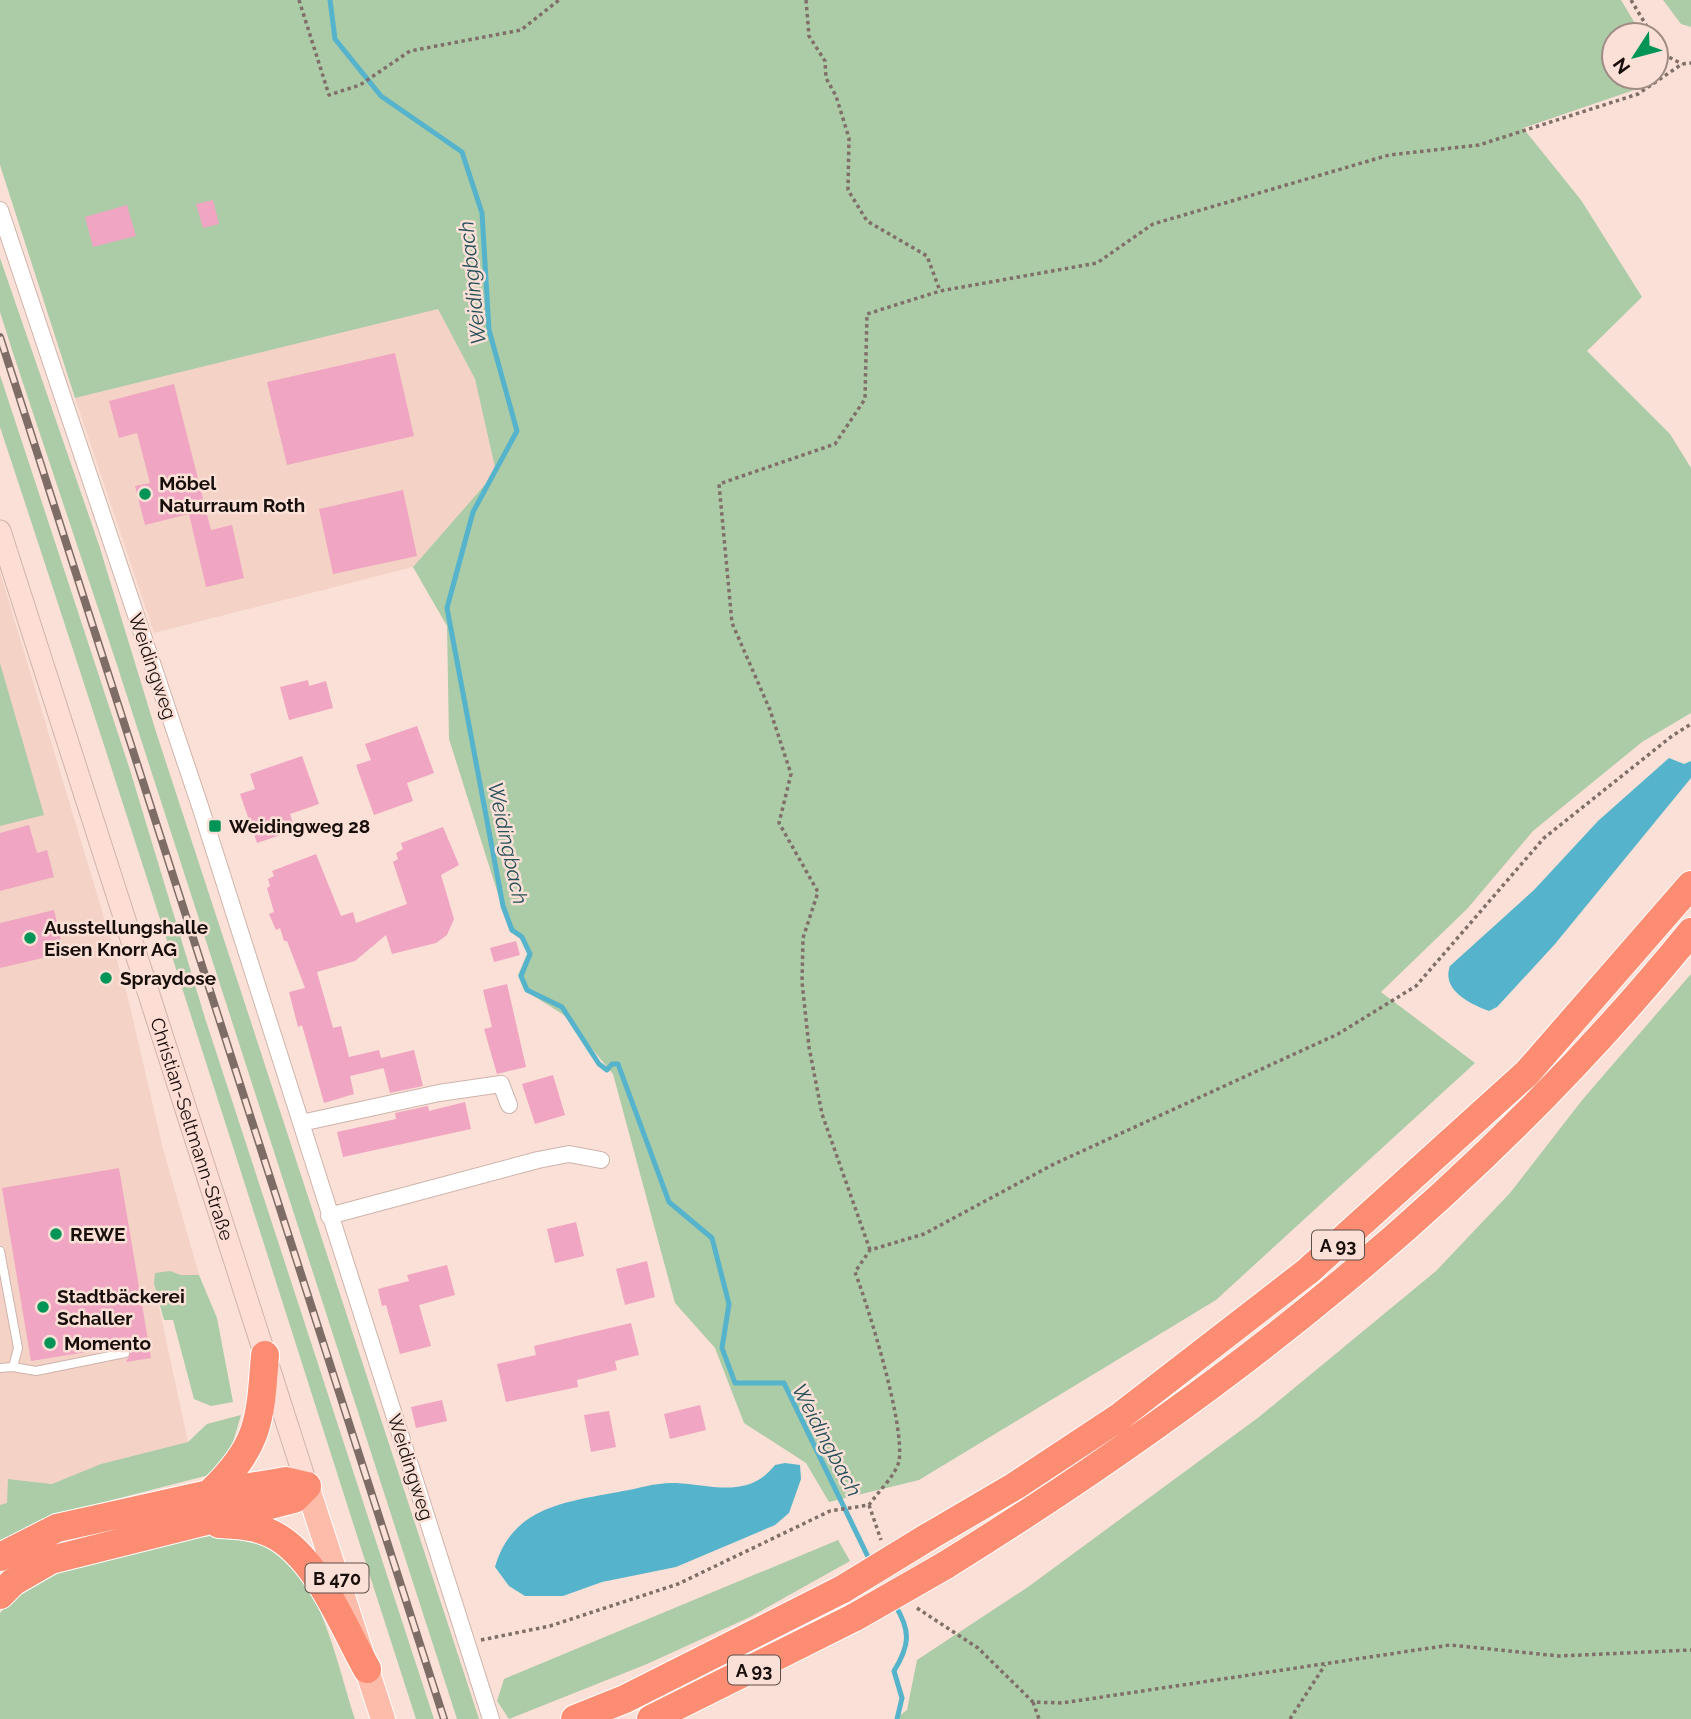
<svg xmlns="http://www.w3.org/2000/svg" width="1691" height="1719" font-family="Raleway,sans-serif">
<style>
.built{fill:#f4d2c6}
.green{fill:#accba7}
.water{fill:#55b3cb}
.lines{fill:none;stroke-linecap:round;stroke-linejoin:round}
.stream{stroke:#55b3cb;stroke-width:5}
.building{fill:#f0a5c2}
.lane-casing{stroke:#ceb4ab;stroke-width:10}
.street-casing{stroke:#ceb4ab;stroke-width:18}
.secondary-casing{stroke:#ceb4ab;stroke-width:23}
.primary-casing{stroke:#fff;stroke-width:26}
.highway-casing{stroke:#fff;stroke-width:30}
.path{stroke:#806f69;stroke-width:3.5;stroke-dasharray:3.5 3.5;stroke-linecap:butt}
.lane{stroke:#fff;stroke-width:8}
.street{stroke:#fff;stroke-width:16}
.secondary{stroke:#feddd5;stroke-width:21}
.primary{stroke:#fdbbaa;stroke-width:24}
.highway{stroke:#fc8d72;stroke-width:28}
.rail-casing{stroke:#7e6d67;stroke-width:8}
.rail{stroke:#fae0d6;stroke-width:5;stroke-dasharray:16;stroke-linecap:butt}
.highway-bridge-casing{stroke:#fff;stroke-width:30;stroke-linecap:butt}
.highway-bridge{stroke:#fc8d72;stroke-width:28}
.poi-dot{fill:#009556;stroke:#fae0d6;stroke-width:2.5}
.labels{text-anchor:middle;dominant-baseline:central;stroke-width:5;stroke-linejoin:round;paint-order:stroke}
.shield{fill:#fae0d6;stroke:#5c4e49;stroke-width:2}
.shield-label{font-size:18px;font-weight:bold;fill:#180f0c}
.poi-label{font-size:19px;font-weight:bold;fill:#180f0c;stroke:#fae0d6;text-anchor:start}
.street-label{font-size:19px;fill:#180f0c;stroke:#fae0d6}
.water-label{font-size:21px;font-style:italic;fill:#254f59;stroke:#fae0d6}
</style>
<rect width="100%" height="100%" fill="#fae0d6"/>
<path class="built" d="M438 308 475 379 496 472 413 567 154 633 75 398Z
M0 572 127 994 163 1149 199 1275H181L170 1271 154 1284 188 1442 101 1464 52 1484 9 1479 7 1506 0 1508Z"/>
<path class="green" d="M0 0H1621L1642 35H1614V77H1651L1637 89 1523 128 1581 200 1642 297 1587 351 1670 434 1691 468V713L1642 742 1533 831 1467 909 1381 992 1475 1063 1216 1300 919 1480 829 1502 806 1463 744 1423 715 1348 675 1303 613 1074 564 1015 524 990 518 975 528 952 521 938 510 932 449 739 447 626 413 567 496 472 475 379 438 309 75 398 0 165Z
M1663 0H1691V27L1681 24Z
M0 258 99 545 157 735 479 1719H457L117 665 12 350 0 312Z
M0 375 130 770 205 1018 434 1719H416C277 1288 142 856 0 427Z
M0 663 44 815 0 826Z
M1691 974V1719H895L907 1710 917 1660 1028 1587 1259 1417 1436 1271 1510 1193 1583 1099Z
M170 1271 181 1275H199L217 1318 233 1402 211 1406 194 1399 173 1320H164L154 1284 155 1273Z
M241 1415 230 1452 209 1475 62 1513 0 1540V1505L7 1503 8 1479 52 1484 101 1464 188 1442 207 1424Z
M222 1534C239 1535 264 1538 278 1549 322 1585 338 1667 355 1719H0V1613C55 1555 147 1548 222 1534Z
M838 1540 850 1561 750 1617 647 1664 509 1719 497 1701 504 1679Z"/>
<path class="water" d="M1669 758 1684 764 1691 761V778L1555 944 1497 1007 1489 1011C1470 1004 1441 990 1450 966L1534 890 1598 821Z
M785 1463 800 1465 801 1479 789 1513 775 1525 676 1567 602 1582 563 1596H525L509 1586 495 1567C513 1505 568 1502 623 1491 641 1488 657 1482 676 1483 711 1485 749 1499 775 1465Z"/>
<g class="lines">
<path class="stream" d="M330 0 335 39 381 96 462 152 482 213 489 330 517 431 473 512 447 608 503 906 512 930 522 937 530 954 521 976 527 990 562 1007 599 1064 607 1070 612 1064H618L669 1202 712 1238 729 1304 722 1348 735 1383H784L871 1563
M895 1605C911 1631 910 1645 894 1671L902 1698 897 1719"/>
</g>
<path class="building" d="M213 200 219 224 203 228 196 204Z
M127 205 136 236 93 247 85 217Z
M395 353 414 436 287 465 267 382Z
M174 384 211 530 232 525 244 578 206 587 189 514 145 525 135 486 150 483 137 433 119 438 109 401Z
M403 490 417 556 333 574 319 509Z
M308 680 309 686 326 681 333 708 289 720 280 687Z
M417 726 434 773 407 783 413 801 374 815 356 765 371 760 365 744Z
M302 756 319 804 290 814 295 830 257 843 240 794 255 789 250 774Z
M29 825 37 853 47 850 54 877 0 891V833Z
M443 827 459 865 441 875 454 919 447 935 436 943 392 954 386 935 355 961 317 972 333 1028 341 1026 349 1057 379 1050 381 1058 414 1050 423 1086 390 1093 382 1062 384 1068 350 1076 354 1094 324 1103 302 1025 298 1027 289 992 305 988 287 941H284L280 928 276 930 269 914 274 912 267 888 270 886 268 879 274 876 272 871 316 854 341 916 353 912 356 923 407 904 393 862 398 859 396 853 403 849 401 843Z
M54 910 64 953 0 968V923Z
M516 941 520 955 494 962 490 948Z
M507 984 526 1067 497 1074 484 1029 492 1027 483 990Z
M553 1075 565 1115 535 1124 522 1084Z
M465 1102 471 1129 343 1157 337 1132 396 1119 395 1113 428 1106 429 1111Z
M119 1168 151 1358 126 1362 131 1352 124 1346 31 1361 2 1188Z
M576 1222 584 1256 555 1263 547 1229Z
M647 1261 655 1297 625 1305 616 1269Z
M447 1265 455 1295 419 1305 431 1346 400 1354 386 1305 382 1306 378 1289 409 1281 407 1275Z
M631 1323 639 1355 615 1361 617 1370 577 1380 578 1387 506 1402 497 1364 536 1355 534 1346Z
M442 1400 447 1421 416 1428 411 1407Z
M700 1405 706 1430 670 1439 664 1414Z
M609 1411 616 1447 591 1452 584 1415Z"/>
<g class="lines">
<defs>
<path id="lane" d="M0 1251 18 1348 13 1367 0 1368
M13 1367 36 1371 125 1353"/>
<path id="street" d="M0 210 201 809 491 1719
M301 1123 439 1093 501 1084 509 1105
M329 1216 538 1160 569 1154 601 1160"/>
<g id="secondary">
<path id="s1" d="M0 531 307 1486"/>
</g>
<path id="primary" d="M307 1486 383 1719"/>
<path id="highway" d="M209 1494C260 1446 260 1421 265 1355
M219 1524C237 1525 256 1526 272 1534 317 1556 343 1627 367 1669
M928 1537 1015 1486 1118 1418 1308 1271 1527 1073 1691 885
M0 1557 57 1528 209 1494 286 1481 307 1486
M944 1566C1226 1391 1480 1191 1691 932
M0 1595 13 1582 51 1560 294 1499 307 1486
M575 1719 625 1699 843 1589
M651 1719 855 1617"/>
</defs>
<use href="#lane" class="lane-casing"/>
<use href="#street" class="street-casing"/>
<use href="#secondary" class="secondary-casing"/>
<use href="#primary" class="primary-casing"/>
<use href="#highway" class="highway-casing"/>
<path class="path" d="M299 0 329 95 360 85 410 51 521 30 559 0
M806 0 809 36 825 61 826 78 836 96 849 138 848 190 867 221 927 256 940 291
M1631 0 1652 35
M1656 42 1663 54 1682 64
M870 1250 822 1114 809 1047 802 982 803 938 818 892 779 823 791 774 770 710 732 623 719 484 835 444 865 399 867 314 940 291 1097 263 1153 224 1389 155 1479 145 1638 94 1682 64 1691 63
M869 1505 881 1540
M917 1608 978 1648 1033 1702 1062 1703 1450 1645 1559 1656 1691 1650
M481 1640 550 1626 678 1584 830 1511 869 1505C877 1493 896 1475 899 1461 905 1425 869 1309 855 1272L870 1250 924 1234 1054 1164 1338 1034 1416 986 1544 838 1672 736 1691 724
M1033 1702 1039 1719
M1290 1719 1325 1665"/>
<use href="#lane" class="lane"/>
<use href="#street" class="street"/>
<use href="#secondary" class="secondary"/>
<use href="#primary" class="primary"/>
<use href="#highway" class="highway"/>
<defs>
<path id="rail" d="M0 337 444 1719"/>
</defs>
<use href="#rail" class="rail-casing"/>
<use href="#rail" class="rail"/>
<defs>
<path id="highway-bridge" d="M843 1589 928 1537
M855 1617 944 1566"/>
</defs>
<use href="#highway-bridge" class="highway-bridge-casing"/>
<use href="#highway-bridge" class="highway-bridge"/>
</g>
<g class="poi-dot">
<circle cx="145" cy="494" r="7"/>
<rect x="208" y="819" width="14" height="14" rx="3.5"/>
<circle cx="30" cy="938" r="7"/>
<circle cx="106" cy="978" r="7"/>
<circle cx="56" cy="1234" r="7"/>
<circle cx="43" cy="1307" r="7"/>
<circle cx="50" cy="1343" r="7"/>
</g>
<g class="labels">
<g class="shield">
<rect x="1312" y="1230.5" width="52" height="29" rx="5"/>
<rect x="305.5" y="1563.5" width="63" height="29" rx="5"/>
<rect x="728" y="1655.5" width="52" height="29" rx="5"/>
</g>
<g class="shield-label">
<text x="1338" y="1245">A 93</text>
<text x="337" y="1578">B 470</text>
<text x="754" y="1670">A 93</text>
</g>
<g class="poi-label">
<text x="159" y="483">Möbel<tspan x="159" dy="22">Naturraum Roth</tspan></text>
<text x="229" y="826">Weidingweg 28</text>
<text x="44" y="927">Ausstellungshalle<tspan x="44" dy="22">Eisen Knorr AG</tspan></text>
<text x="120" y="978">Spraydose</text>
<text x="70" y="1234">REWE</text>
<text x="57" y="1296">Stadtbäckerei<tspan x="57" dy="22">Schaller</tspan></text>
<text x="64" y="1343">Momento</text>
</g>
<g class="street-label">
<text transform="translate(153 666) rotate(71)">Weidingweg</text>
<text stroke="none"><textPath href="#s1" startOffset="628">Christian-Seltmann-Straße</textPath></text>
<text transform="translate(411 1467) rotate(72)">Weidingweg</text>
</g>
<g class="water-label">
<text transform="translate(472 283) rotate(-96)">Weidingbach</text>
<text transform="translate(508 843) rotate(78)">Weidingbach</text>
<text transform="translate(827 1440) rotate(62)">Weidingbach</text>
</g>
</g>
<g transform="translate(1635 56) rotate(234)"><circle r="33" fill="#fae0d6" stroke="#a08c85" stroke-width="2"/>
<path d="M0-5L12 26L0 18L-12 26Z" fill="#009556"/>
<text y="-10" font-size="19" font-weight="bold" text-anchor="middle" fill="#180f0c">N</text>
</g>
</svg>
